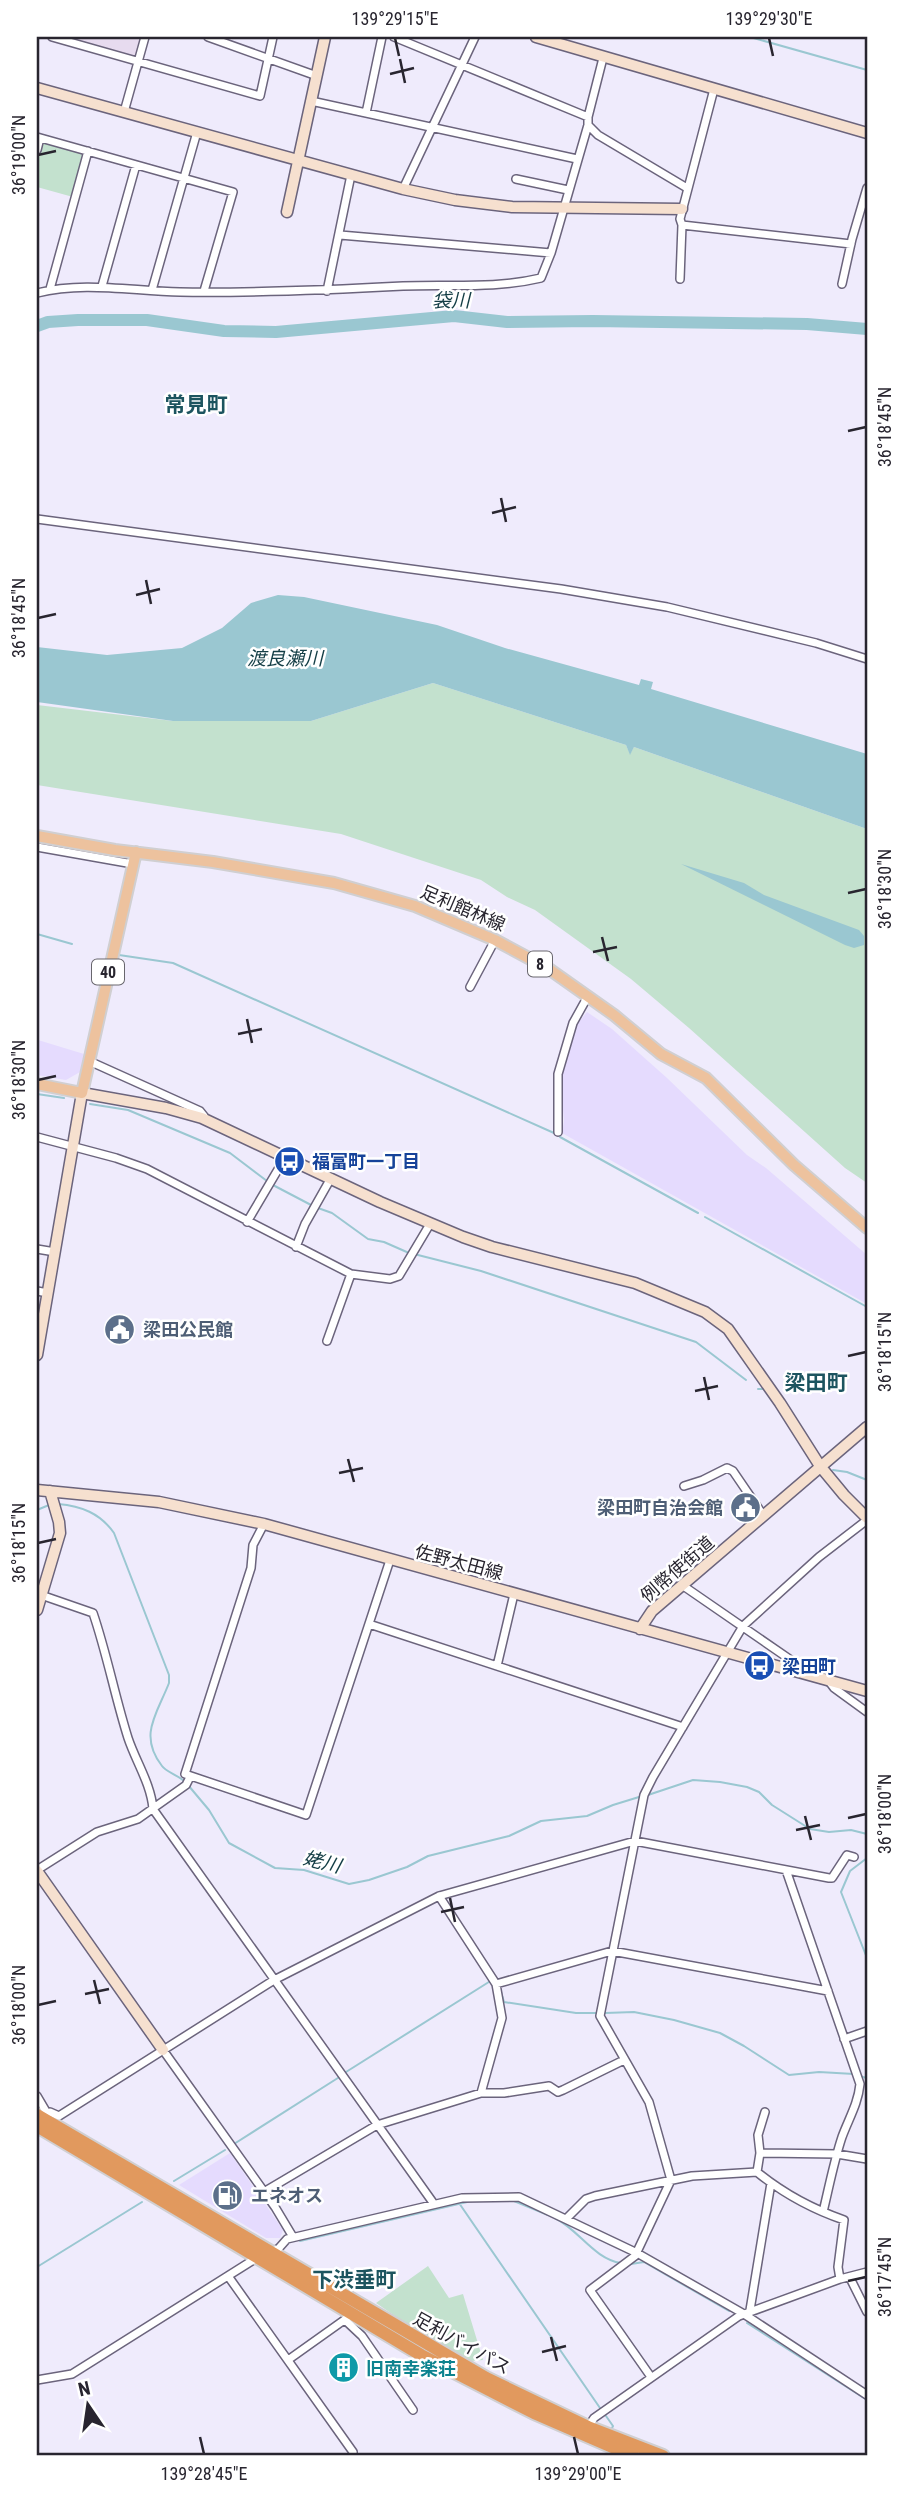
<svg xmlns="http://www.w3.org/2000/svg" width="904" height="2493" font-family="'Roboto Condensed','Noto Sans JP',sans-serif">
<style>
.built{fill:#e5dbfe}
.education{fill:#e7dbef}
.green{fill:#c3e1ce}
.water{fill:#9ac7d1}
.lines{fill:none;stroke-linecap:round;stroke-linejoin:round}
.stream{stroke:#9ac7d1;stroke-width:2}
.river{stroke:#9ac7d1;stroke-width:12}
.street-casing{stroke:#6b647c;stroke-width:10}
.secondary-casing{stroke:#6b647c;stroke-width:13}
.primary-casing{stroke:#d0cfd1;stroke-width:14}
.highway-casing{stroke:#d0cfd1;stroke-width:16}
.street{stroke:#fff;stroke-width:7}
.secondary{stroke:#f6e0cf;stroke-width:10}
.primary{stroke:#edc29e;stroke-width:10}
.highway{stroke:#e1995e;stroke-width:12}
.ticks{fill:none;stroke:#28252f;stroke-width:2.5}
.labels{text-anchor:middle;dominant-baseline:central;stroke-width:5;stroke-linejoin:round;paint-order:stroke}
.shield{fill:#fff;stroke:#68666d;stroke-width:2}
.shield-label{font-size:16px;font-weight:bold;fill:#28252f}
.street-label{font-size:18px;fill:#28252f;stroke:#fff}
.transit-label{font-size:18px;font-weight:bold;fill:#164399;stroke:#fff;text-anchor:start}
.service-label{font-size:18px;font-weight:bold;fill:#4e5e75;stroke:#fff;text-anchor:start}
.culture-label{font-size:18px;font-weight:bold;fill:#0d838f;stroke:#fff;text-anchor:start}
.water-label{font-size:19px;font-style:italic;fill:#143e46;stroke:#fff}
.quarter-label{font-size:21px;font-weight:bold;fill:#1c545f;stroke:#fff}
.neatline{fill:none;stroke:#28252f;stroke-width:2.5}
.ticks-label{font-size:18px;text-anchor:middle;fill:#28252f}
</style>
<rect width="100%" height="100%" fill="#efebfc"/>
<path class="built" d="M587 1012 612 1029 667 1078 747 1155 766 1168 867 1255V1304L562 1133 564 1121 561 1085 563 1068 577 1024Z
M38 1040 84 1054 80 1072 66 1080 37 1075Z
M230 2153 283 2230 280 2238H266L179 2185Z"/>
<path class="education" d="M62 37H142L137 55 133 57Z"/>
<path class="green" d="M46 142 80 152 84 157 73 197 37 187V161L41 146Z
M433 683 626 745 630 754 634 747 867 829V1183L845 1168 689 1028 631 979 535 910 507 897 481 880 341 834 37 785V705L173 721H311Z
M428 2266 449 2298 463 2294 483 2360 471 2361 411 2327 376 2303Z"/>
<path class="water" d="M278 595 304 597 437 625 505 648 639 685 641 679 653 682 651 689 867 754V829L634 747 630 755 626 745 433 683 311 721H173L37 702V647L107 655 182 648 222 628 251 603Z
M681 864 744 883 764 895 859 930 864 936V945L854 948 845 945Z"/>
<g class="lines">
<path class="stream" d="M750 37 867 70
M37 934 72 944
M119 955 173 963 554 1133
M37 1094 64 1098
M90 1104 128 1110 230 1153 267 1181
M560 1137 698 1213
M271 1184 313 1206
M318 1208 332 1213 368 1239 384 1242 409 1253
M705 1217 867 1307
M414 1254 481 1271 696 1342 746 1380
M758 1389H763
M833 1470 847 1472 867 1480
M58 1504C81 1506 100 1513 114 1533L169 1675V1683C157 1714 138 1735 162 1766 166 1772 178 1775 184 1781
M37 1510 49 1505
M188 1785 209 1810 229 1843 275 1868 304 1870 349 1884 369 1880 407 1867 428 1856 509 1836 541 1821 587 1816 613 1805 639 1797
M648 1795 693 1780 720 1782 747 1787 759 1792 772 1805 810 1829 829 1832 851 1830 867 1834
M867 1858 850 1871 841 1892 867 1958
M501 1992 504 2002 576 2013H599
M605 2013 634 2012 674 2020 720 2033 744 2046 789 2075 819 2072 854 2074
M346 2072 492 1980
M859 2076 867 2078
M234 2144 341 2076
M174 2181 225 2150
M476 2201H514L548 2215
M459 2203 600 2408
M555 2218C579 2230 594 2259 621 2263
M300 2241 467 2202
M631 2264 644 2262 729 2311
M37 2267 142 2202
M747 2323 867 2400
M606 2416 613 2426 612 2428
M602 2454 604 2456"/>
<path class="river" d="M37 326 48 322 78 320H147L224 331 276 332 454 316 507 322 593 321 807 324 867 329"/>
<defs>
<path id="street" d="M52 37 260 96 273 37
M208 37 317 76
M394 37 588 117
M311 101 577 159
M124 112 145 37
M366 113 382 37
M588 125 598 135 687 188
M37 137 233 192 204 291
M37 150 40 138
M516 179 568 190
M403 189 475 37
M682 225 851 244
M340 235 551 253
M680 279 682 225 680 219 714 89
M842 284 852 239 867 188
M102 286 136 165
M50 289 88 151
M152 290 197 132
M327 291 351 175
M37 293C84 281 131 291 180 292 254 293 328 290 403 286 449 284 495 289 541 278L551 253 588 125V117L603 58
M37 519 561 589 667 607 816 643 867 659
M37 847 133 864
M470 987 495 940
M89 1061 200 1111 204 1116 202 1118
M558 1132V1074L573 1023 588 996
M37 1137 116 1158 147 1169 351 1274 390 1279 399 1276 430 1224
M247 1222 286 1156
M296 1247 305 1224 331 1178
M37 1249 55 1252
M37 1291 48 1293
M327 1341 351 1274
M684 1486 703 1480 727 1468 733 1471 763 1515
M264 1524 253 1545 251 1568 185 1774 306 1815 390 1560
M682 1585 801 1667 802 1673
M41 1595 93 1613C107 1654 115 1697 128 1738 136 1762 151 1784 153 1809L434 2204
M369 1624 683 1727
M497 1666 514 1594
M828 1680 834 1688 867 1712
M37 1870 97 1832 138 1819 186 1785 190 1777
M786 1870 860 2084C858 2104 849 2118 842 2137 834 2161 829 2187 823 2212
M439 1896 496 1984 502 2018 481 2093
M496 1984 612 1951 828 1991
M844 2039 867 2031
M163 2050 275 2207 293 2237
M37 2096 47 2113
M42 2118 50 2112 59 2116 274 1980 439 1896 635 1841 829 1878H832L847 1855 854 1857
M760 2153 758 2135 765 2112
M757 2172 760 2153 837 2154 867 2159
M262 2193 377 2125 481 2093H504L549 2086 558 2092 563 2090 624 2060
M566 2219 586 2199 595 2196 692 2176 757 2172C784 2194 812 2209 844 2220L838 2267 840 2279
M270 2253 279 2248 287 2239 462 2198 519 2197 637 2253 744 2314 867 2395
M228 2276 353 2452
M850 2278 867 2312
M750 2310 771 2183
M345 2320 362 2336 413 2410
M288 2360 347 2318
M651 2377 590 2290 635 2256 671 2180 649 2102 600 2016 644 1795 653 1777 743 1626 819 1557 867 1520
M37 2380 72 2374 258 2257
M588 2427 594 2418 739 2316 840 2279 867 2272"/>
<path id="secondary" d="M536 37 867 133
M37 88 403 189 455 200 512 207 682 209
M287 212 325 37
M37 1355 82 1093 166 1108 202 1118 380 1202 463 1237 492 1247 635 1283 705 1312 728 1329 780 1403 820 1466 844 1495 867 1518
M37 1490 159 1502 264 1524 867 1691
M37 1610 60 1533 59 1522 50 1491
M640 1629 652 1611 867 1427
M37 1871 163 2050"/>
<path id="primary" d="M37 836 115 850 213 862 334 883 415 906 495 940 549 969 614 1015 661 1054 706 1078 794 1165 867 1228
M37 1084 82 1093 136 852"/>
<path id="highway" d="M37 2115 486 2378 588 2427 663 2456
M37 2126 421 2355 534 2413 633 2456"/>
</defs>
<use href="#street" class="street-casing"/>
<use href="#secondary" class="secondary-casing"/>
<use href="#primary" class="primary-casing"/>
<use href="#highway" class="highway-casing"/>
<use href="#street" class="street"/>
<use href="#secondary" class="secondary"/>
<use href="#primary" class="primary"/>
<use href="#highway" class="highway"/>
</g>
<path class="ticks" d="M395 38 399 56M769 38 773 56M400 59 405 83M390 74 414 68M38 155 56 151M848 431 866 427M501 498 506 522M492 513 516 507M146 580 151 604M136 595 160 589M38 618 56 614M848 893 866 889M602 937 608 961M593 952 617 947M247 1019 252 1043M238 1034 262 1029M38 1080 56 1076M848 1356 866 1352M704 1377 709 1400M695 1391 718 1386M348 1459 354 1482M339 1473 363 1468M38 1543 56 1539M805 1816 811 1840M848 1818 866 1814M796 1830 820 1825M450 1898 455 1922M441 1912 464 1907M94 1980 100 2004M85 1994 109 1989M38 2005 56 2001M848 2281 866 2277M551 2337 557 2361M542 2352 566 2346M200 2437 204 2454M574 2437 578 2454"/>
<defs>
<symbol id="bus-disc" viewBox="-11 -11 22 22"><circle r="9.5" fill="#1a4fb4" stroke="#fff"/><path d="M-5-6H5V4H4V6H2V4H-2V6H-4V4H-5ZM-3.5-4V0h7V-4ZM-3.5 1.2v1.5H-2V1.2ZM2 1.2v1.5H3.5V1.2Z" fill="#fff"/></symbol>
<symbol id="civic-disc" viewBox="-11 -11 22 22"><circle r="9.5" fill="#5c6f8a" stroke="#fff"/><path d="M-.6-6.5H3V-4.5H.6V-3L4-1V1h2V6H-6V1h2V-1L-.6-3ZM-1.2 2.5V6h2.4V2.5Z" fill="#fff"/></symbol>
<symbol id="fuel-disc" viewBox="-11 -11 22 22"><circle r="9.5" fill="#5c6f8a" stroke="#fff"/><path d="M-5.5-6h7V0h2V4h1.3V-2.5L3-4.5l.8-.8L6-3V5H2.5V1h-1V6h-7ZM-4.2-4.7v3.2H.2V-4.7Z" fill="#fff"/></symbol>
<symbol id="building-disc" viewBox="-11 -11 22 22"><circle r="9.5" fill="#0f9aa8" stroke="#fff"/><path d="M-4-6H4V6H1V3H-1V6H-4ZM-2.5-4.3h1.7v1.8h-1.7ZM.8-4.3h1.7v1.8H.8ZM-2.5-1h1.7V.8h-1.7ZM.8-1h1.7V.8H.8Z" fill="#fff"/></symbol>
</defs>
<g fill-rule="evenodd">
<use href="#bus-disc" x="272" y="1144" width="35" height="35"/>
<use href="#civic-disc" x="102" y="1312" width="35" height="35"/>
<use href="#civic-disc" x="728" y="1490" width="35" height="35"/>
<use href="#bus-disc" x="742" y="1648" width="35" height="35"/>
<use href="#fuel-disc" x="210" y="2178" width="35" height="35"/>
<use href="#building-disc" x="326" y="2350" width="35" height="35"/>
</g>
<g class="labels">
<g class="shield">
<rect x="528" y="951.5" width="24" height="25" rx="5"/>
<rect x="92" y="959.5" width="32" height="25" rx="5"/>
</g>
<g class="shield-label">
<text x="540" y="964">8</text>
<text x="108" y="972">40</text>
</g>
<g class="street-label">
<text transform="translate(463 908) rotate(23)">足利館林線</text>
<text transform="translate(459 1562) rotate(15)">佐野太田線</text>
<text transform="translate(677 1569) rotate(-41)">例幣使街道</text>
<text transform="translate(462 2343) rotate(29)">足利バイパス</text>
</g>
<g class="transit-label">
<text x="312" y="1161">福富町一丁目</text>
<text x="782" y="1666">梁田町</text>
</g>
<g class="service-label">
<text x="143" y="1329">梁田公民館</text>
<text x="723" y="1507" text-anchor="end">梁田町自治会館</text>
<text x="251" y="2195">エネオス</text>
</g>
<g class="culture-label">
<text x="366" y="2368">旧南幸楽荘</text>
</g>
<g class="water-label">
<text x="451" y="300">袋川</text>
<text x="285" y="658">渡良瀬川</text>
<text transform="translate(322 1862) rotate(14)">姥川</text>
</g>
<g class="quarter-label">
<text x="196" y="405">常見町</text>
<text x="816" y="1383">梁田町</text>
<text x="354" y="2280">下渋垂町</text>
</g>
</g>
<rect width="904" height="2493" fill="none" stroke="#ffffff" stroke-width="77"/>
<g transform="translate(88 2405) rotate(347)" stroke="#ffffff" stroke-width="5" paint-order="stroke">
<path d="M0-5L12 26L0 18L-12 26Z" fill="#28252f"/>
<text y="-10" font-size="19" font-weight="bold" text-anchor="middle" fill="#28252f">N</text>
</g>
<rect x="38" y="38" width="828" height="2416" class="neatline"/>
<g class="ticks-label">
<text x="395" y="25">139°29'15"E</text>
<text x="769" y="25">139°29'30"E</text>
<text transform="translate(19 155) rotate(-90)" y="6">36°19'00"N</text>
<text transform="translate(885 427) rotate(-90)" y="6">36°18'45"N</text>
<text transform="translate(19 618) rotate(-90)" y="6">36°18'45"N</text>
<text transform="translate(885 889) rotate(-90)" y="6">36°18'30"N</text>
<text transform="translate(19 1080) rotate(-90)" y="6">36°18'30"N</text>
<text transform="translate(885 1352) rotate(-90)" y="6">36°18'15"N</text>
<text transform="translate(19 1543) rotate(-90)" y="6">36°18'15"N</text>
<text transform="translate(885 1814) rotate(-90)" y="6">36°18'00"N</text>
<text transform="translate(19 2005) rotate(-90)" y="6">36°18'00"N</text>
<text transform="translate(885 2277) rotate(-90)" y="6">36°17'45"N</text>
<text x="204" y="2480">139°28'45"E</text>
<text x="578" y="2480">139°29'00"E</text>
</g>
</svg>
